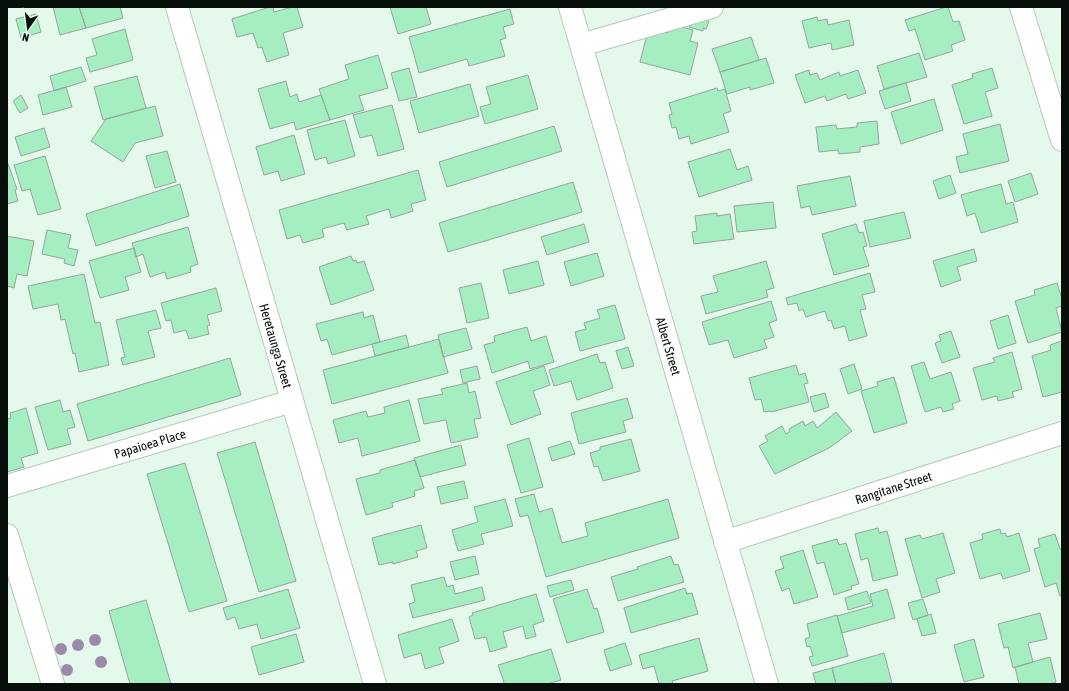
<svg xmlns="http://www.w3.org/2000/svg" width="1069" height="691" font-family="'Asap Condensed',sans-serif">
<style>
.building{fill:#a4eec1;stroke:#94a79a}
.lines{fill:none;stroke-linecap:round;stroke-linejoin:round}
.minor-casing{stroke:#b5c8bb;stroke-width:24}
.minor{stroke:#fff;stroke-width:22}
.tree{fill:#9c89ab}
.labels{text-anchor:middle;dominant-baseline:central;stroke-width:3.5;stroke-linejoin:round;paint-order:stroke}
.street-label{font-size:13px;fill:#080e0a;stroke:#e4f8eb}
</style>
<rect width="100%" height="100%" fill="#e4f8eb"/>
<path class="building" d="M53 7H79L86 28 60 35Z
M79 7H120L123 18 86 28Z
M270 7H273L274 12 292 7H297L303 27 283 33 289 55 267 62 262 47 258 48 253 33 237 37 232 19Z
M390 7H426L431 24 398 34Z
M946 7H948L953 22 959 21 965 40 951 45 953 51 925 60 915 29 909 31 905 20Z
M510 9 514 24 503 27 506 38 500 40 505 56 469 66 467 59 419 73 409 37Z
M36 14 41 32 21 38 16 19Z
M692 16 709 21 706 29 703 28V31L689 27Z
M817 17 818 21 827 19 828 25 849 20 854 45 832 50 831 43 809 48 802 21Z
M670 24 693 30 690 41 698 43 690 75 640 62 649 27 668 33Z
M125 29 133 60 90 72 86 58 97 55 92 39Z
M751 37 759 60 720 72 712 49Z
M919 53 927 77 884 89 877 66Z
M378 55 388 88 359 96 364 110 330 120 319 89 349 79 345 65Z
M766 58 774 83 750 90V87L727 94 720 72Z
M81 67 86 81 54 91 50 76Z
M409 68 417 97 399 101 391 73Z
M992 68 998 88 985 92 992 116 964 124 952 85 973 78 972 74Z
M809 70 810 75 817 73 820 80 839 72 840 76 858 70 866 93 848 99 846 94 827 101 825 96 805 103 795 75Z
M528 75 538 109 485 124 480 107 491 104 486 87Z
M137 76 146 108 103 120 94 87Z
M286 81 290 97 297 94 299 102 321 95 330 120 296 130 294 122 270 129 258 89Z
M906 83 911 101 885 109 879 91Z
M470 84 479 116 419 133 410 101Z
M66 87 72 107 43 115 38 95Z
M717 88 718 91 725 89 731 111 723 114 729 132 691 144 689 136 679 139 676 127 672 128 669 115 672 114 669 103Z
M21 95 28 108 20 113 13 101Z
M934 99 943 130 901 144 891 112Z
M392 105 404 149 378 156 372 135 360 138 353 115Z
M155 106 163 136 135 143 123 162 91 141 106 119Z
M345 120 355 156 328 164 326 157 315 160 307 130Z
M877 121 879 144 860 147V152L839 154 838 150 819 152 816 127 836 125 837 129 857 127V123Z
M1000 124 1009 161 960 173 956 157 968 154 963 134Z
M554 126 562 151 447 187 439 162Z
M44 128 50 147 21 156 15 137Z
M294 135 305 174 281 181 278 171 264 175 256 147Z
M730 149 737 170 748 166 752 180 699 197 688 162Z
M167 151 176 182 155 188 146 156Z
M45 156 61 209 38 215 30 189 22 191 14 165Z
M7 161 17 189 15 190 18 201 7 204Z
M418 170 426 200 411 204 413 211 391 218 389 209 366 216 369 224 347 230 344 223 322 229 324 237 303 243 300 235 287 239 279 210Z
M1031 173 1038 194 1015 202 1008 181Z
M950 175 956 193 939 199 933 181Z
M850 176 856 206 812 215 810 206 801 208 797 186Z
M573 182 582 212 448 252 439 223Z
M180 184 189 216 96 246 86 214Z
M1001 184 1006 204 1013 202 1018 222 981 233 975 213 967 216 961 195Z
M773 202 776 228 737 232 734 206Z
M904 212 911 238 870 247 864 221Z
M717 213V216L730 214 734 239 694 244 692 232 697 231 695 216Z
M584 224 589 242 547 255 541 237Z
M856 224 859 233 863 232 867 246 863 247 869 266 834 275 822 234Z
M188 227 198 264 190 267 191 272 167 279 165 272 150 277 143 254 136 257 132 243Z
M47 230 71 235 68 248 78 250 74 266 64 263 65 259 42 254Z
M7 236 34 241 27 276 17 274 14 288 7 286Z
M134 248 141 272 125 277 129 290 100 298 89 261Z
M974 249 977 261 957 267 961 280 941 287 933 261Z
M597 253 604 276 571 286 564 262Z
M351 256 353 261 356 260 357 263 364 261 374 290 331 305 319 267Z
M538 261 544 285 509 294 503 270Z
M766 261 774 288 766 290 768 297 706 314 701 296 718 292 713 276Z
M870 273 875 292 862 295 866 309 860 310 867 336 849 341 845 326 834 329 831 320 828 321 825 311 806 317 803 309 799 311 797 303 788 305 786 298Z
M84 274 95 323 100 322 109 365 79 372 75 353 73 354 65 319 61 320 58 304 33 309 28 286Z
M481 283 489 318 467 323 459 288Z
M1057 283 1062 299V306L1056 308 1062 332 1028 343 1015 301 1035 295 1034 290Z
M216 288 222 311 207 315 210 325 207 326 209 334 189 339 186 330 174 333 171 320 166 321 161 303Z
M771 301 777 320 769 323 774 337 764 340 767 348 734 358 728 340 709 345 702 322Z
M615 305 625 339 580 351 575 332 586 329 584 323 600 318 597 310Z
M156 310 161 328 148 331 155 357 123 365 121 358 125 357 116 320Z
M363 312 364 318 373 315 380 342 332 355 327 339 321 341 316 324Z
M1008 315 1016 343 998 349 990 321Z
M527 327 531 341 546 336 554 362 530 369 528 361 492 373 484 345 495 342 494 336Z
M466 328 472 349 443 357 438 335Z
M951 331 960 357 942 363 935 343 941 341 939 335Z
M406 335 409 347 375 356 372 344Z
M439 339 448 373 332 404 323 370Z
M1062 341V392L1043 397 1032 356 1051 350 1050 345Z
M628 347 634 366 622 369 616 351Z
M1012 352 1022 389 1012 392 1014 397 998 401 997 396 982 400 973 368 995 362 993 358Z
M597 354 600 363 605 362 613 388 577 400 571 381 554 386 549 370Z
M230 358 241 395 88 441 77 404Z
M924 362 930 379 951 372 960 401 952 404 954 409 943 412 941 407 925 412 911 366Z
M854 364 862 389 848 394 840 369Z
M796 365 799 375 805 373 808 383 804 384 809 402 771 412V411L764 412 761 399 755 400 749 378Z
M477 366 480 379 463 383 460 370Z
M544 366 550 385 533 391 541 414 511 425 496 382Z
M894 377 907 423 874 433 861 391 878 386 877 382Z
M467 383 469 393 475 391 481 418 474 419 478 437 451 443 446 420 424 424 418 399 443 394 441 389Z
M825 393 829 407 814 412 810 397Z
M627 398 633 418 623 421 626 432 579 444 571 413Z
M60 400 63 412 70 410 75 427 67 429 71 444 48 450 35 407Z
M409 400 420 441 362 456 358 438 339 443 333 420 366 411 368 417 385 413 384 407Z
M26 408 38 453 21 458 24 467 7 472V419L11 418 10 413Z
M836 412 852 431 829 448 775 474 759 446 768 441 765 436 782 426 786 434 790 431 789 429 803 421 805 426 813 421 817 428Z
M529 438 543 487 521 493 507 445Z
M631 439 640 471 603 481 598 466 594 467 590 453 600 450V447Z
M570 441 575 454 552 461 548 448Z
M255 442 296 581 259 592 217 453Z
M461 445 466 465 420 477 414 458Z
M415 460 424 488 414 491 415 496 392 503 393 507 366 515 356 479 380 473V470Z
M185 463 227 601 189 612 147 474Z
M464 481 468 498 441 504 437 487Z
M534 494 539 512 552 508 562 543 588 536 585 523 668 499 679 538 546 577 528 515 520 517 515 499Z
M505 499 513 526 481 534 484 544 458 551 452 530 478 522 474 507Z
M421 525 427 548 416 551 418 557 393 564V562L379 565 372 538Z
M878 528 879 533 887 531 898 575 873 581 868 558 861 560 855 534Z
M1000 529 1001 534 1005 533 1007 537 1019 533 1030 571 1003 579 1001 573 980 579 970 543 983 539 982 534Z
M943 533 955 573 936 579 940 592 922 598 905 539 920 535 922 539Z
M1055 534 1060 549H1062V595L1060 596 1056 583 1045 587 1034 549 1040 547 1038 539Z
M837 539 839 545 846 543 859 584 851 586 852 589 834 595 824 562 817 564 812 546Z
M803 550 818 597 794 604 789 588 782 591 775 571 784 568 780 557Z
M475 556 479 574 455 580 450 562Z
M671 556 674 565 678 564 684 582 618 601 611 577 638 569 637 567Z
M444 577 447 587 453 585 455 594 482 587 485 600 413 618 409 604 415 602 411 585Z
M571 580 574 590 550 597 547 586Z
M685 588 687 594 692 593 698 614 631 633 624 608Z
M288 589 300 628 261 639 257 624 239 629 235 617 227 620 223 608Z
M587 589 594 609 597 608 604 632 567 643 553 599Z
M887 589 895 618 842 633 837 616 873 606 870 594Z
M867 591 871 603 848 610 845 598Z
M536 594 544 621 533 625 536 636 526 639 523 626 503 632 507 647 490 652 486 637 475 639 469 617 473 615 472 613Z
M923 599 928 615 913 620 908 603Z
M146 600 171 684H130L109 611Z
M1040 613 1047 639 1028 643 1033 662 1013 668 1008 647 1004 648 998 624Z
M931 614 936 633 922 636 917 619Z
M837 615 848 656 812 666 809 657 813 656 810 646 807 647 805 639 810 637 807 624Z
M452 619 459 641 439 648 444 663 425 669 421 653 404 658 398 635Z
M296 634 304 662 259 675 251 647Z
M699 638 708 671 672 681 673 684H659L654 666 643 669 639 655Z
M974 639 984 677 964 682 954 645Z
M625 643 632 664 610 671 604 650Z
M551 649 561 680 548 684H503L504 682 498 665Z
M884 653 892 683 836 684 832 668Z
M1050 657 1056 682 1049 684H1019L1015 667Z
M832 668 836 684H816L813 673Z"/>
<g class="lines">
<defs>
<g id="minor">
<path id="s1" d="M177 7 375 684"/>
<path id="s2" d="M570 7 767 684"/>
<path d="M1021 7 1062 140"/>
<path d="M581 45 712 7"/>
<path id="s3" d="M7 486 292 401"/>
<path d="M7 535 53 684"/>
<path id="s4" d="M725 542 1062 433"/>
</g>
</defs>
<use href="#minor" class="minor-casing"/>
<use href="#minor" class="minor"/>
</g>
<g class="tree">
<circle cx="95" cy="640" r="6"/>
<circle cx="78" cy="645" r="6"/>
<circle cx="61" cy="649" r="6"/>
<circle cx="101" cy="662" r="6"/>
<circle cx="67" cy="670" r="6"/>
</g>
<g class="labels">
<g class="street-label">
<text stroke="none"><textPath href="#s1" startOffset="353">Heretaunga Street</textPath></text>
<text stroke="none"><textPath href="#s2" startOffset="353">Albert Street</textPath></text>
<text stroke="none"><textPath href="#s3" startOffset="149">Papaioea Place</textPath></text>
<text stroke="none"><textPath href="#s4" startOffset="177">Rangitane Street</textPath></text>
</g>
</g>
<rect width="1069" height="691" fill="none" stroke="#080e0a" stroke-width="16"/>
<g transform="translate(28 28) rotate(194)" stroke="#e4f8eb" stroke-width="3" paint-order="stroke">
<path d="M0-3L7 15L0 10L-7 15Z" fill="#080e0a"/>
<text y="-6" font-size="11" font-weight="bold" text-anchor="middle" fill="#080e0a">N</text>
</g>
</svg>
